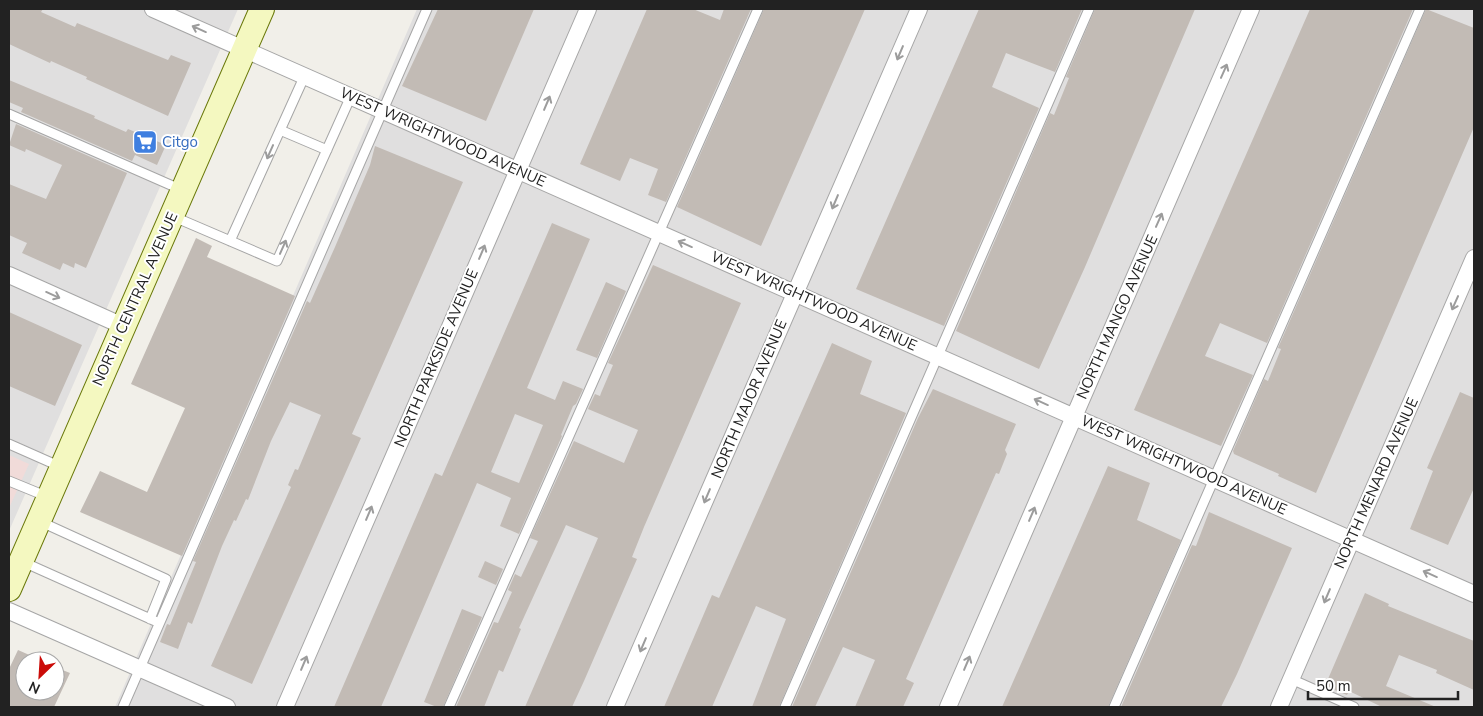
<svg xmlns="http://www.w3.org/2000/svg" width="1483" height="716" font-family="'Nunito Sans',sans-serif">
<style>
.residential{fill:#e0dfdf}
.commercial{fill:#f1dbd9}
.building{fill:#c2bbb5;fill-rule:evenodd}
.lines{fill:none;stroke-linecap:round;stroke-linejoin:round}
.lane-casing{stroke:#a6a6a6;stroke-width:11}
.street-casing{stroke:#a6a6a6;stroke-width:18}
.secondary-casing{stroke:#697809;stroke-width:26}
.lane{stroke:#fff;stroke-width:9}
.street{stroke:#fff;stroke-width:16}
.secondary{stroke:#f4f8c0;stroke-width:24}
.oneway{stroke:#9c9c9c}
.labels{text-anchor:middle;dominant-baseline:central;stroke-width:4;stroke-linejoin:round;paint-order:stroke}
.street-label{font-size:15px;fill:#222;stroke:#fff}
.shop-label{font-size:15px;fill:#366cbe;stroke:#fff;text-anchor:start}
</style>
<rect width="100%" height="100%" fill="#f1efe9"/>
<path class="residential" d="M9 9H238L9 531Z
M417 9H1474V707H115Z"/>
<path class="commercial" d="M9 455 29 464 9 508Z"/>
<path class="building" d="M9 9H43L41 12 75 27 77 23 168 60 171 55 191 63 168 116 86 79 87 77 51 61 50 63 9 44Z
M438 9H534L486 121 402 86Z
M647 9H693L720 20 724 9H751L666 202 648 195 658 169 630 158 620 181 580 164Z
M764 9H865L761 246 677 207Z
M979 9H1082L1055 72 1006 53 992 87 1039 108 944 326 856 289Z
M1095 9H1195L1085 267 1039 369 956 331 1050 113 1054 115 1069 78 1066 77Z
M1310 9H1413L1267 343 1220 323 1205 356 1253 375 1221 446 1134 410Z
M1426 9 1474 28V127L1316 493 1278 476 1279 474 1234 454 1233 451 1264 379 1268 381 1281 349 1278 348Z
M9 80 95 116 94 118 126 132 128 129 166 145 157 165 135 155 132 161 21 112 23 108 9 102Z
M16 124 127 173 86 268 75 263 74 268 63 263 60 270 22 253 27 243 9 235V184L46 199 62 165 26 149 25 152 9 145Z
M375 146 463 182 352 434 361 438 252 684 211 666 291 487 288 485 295 469 298 470 321 415 290 402 271 441 248 500 246 499 236 521 234 520 222 546 192 624 188 622 178 649 160 642 167 624 170 625 196 562 193 561 307 301 310 303 335 247 370 165Z
M552 223 590 239 527 388 555 400 563 381 583 389 576 404 573 406 561 435 562 436 519 534 500 526 511 498 477 483 381 707H334L435 473 442 476ZM515 414 543 425 519 483 491 472Z
M196 238 212 246 207 257 295 296 182 556 80 512 100 471 147 492 185 408 131 384Z
M653 265 741 303 644 527 632 557 637 559 584 681 572 707H525L598 538 566 525 519 628 521 629 503 672 499 670 484 707H456L494 622 498 623 512 592 508 590 515 574 521 577 538 541 530 538 574 441 624 463 638 430 588 409 595 394 600 396 601 393 613 365 608 363Z
M606 282 626 291 597 358 576 350Z
M9 312 82 345 55 406 9 386Z
M832 343 872 361 860 394 906 413 779 707H752L786 619 756 606 712 707H664L712 595 719 598Z
M933 389 1016 424 1005 450 1007 454 999 474 996 473 906 679 914 683 903 707H855L875 660 843 647 815 707H792L918 418Z
M1460 392 1474 398V488L1448 545 1410 529 1433 471 1427 468Z
M1108 466 1150 483 1137 520 1181 540 1108 707H1002Z
M1209 512 1292 548 1237 674 1221 707H1121L1192 545 1196 546Z
M485 561 503 569 496 585 478 577Z
M1365 593 1389 604 1388 606 1474 641V690L1436 673 1437 670 1399 655 1386 686 1436 707H1382L1349 691 1347 695 1325 686Z
M462 609 482 617 443 707H437L424 702Z
M18 650 43 661H25V691H55V667L70 673 54 707H9V669Z"/>
<g class="lines">
<defs>
<path id="lane" d="M9 114 182 190
M280 130 327 150
M172 216 277 261 351 96
M230 241 305 75
M9 444 61 467
M9 481 48 497
M39 521 166 579 150 619
M21 561 155 621
M1291 679 1354 707
M123 707 427 9
M449 707 758 9
M785 707 1089 9
M1114 707 1420 9"/>
<path id="street" d="M153 9 1474 594
M9 275 123 326
M9 611 227 707
M285 707 588 9
M615 707 919 9
M948 707 1251 9
M1279 707 1474 258"/>
<path id="secondary" d="M9 589 262 9"/>
</defs>
<use href="#lane" class="lane-casing"/>
<use href="#street" class="street-casing"/>
<use href="#secondary" class="secondary-casing"/>
<use href="#lane" class="lane"/>
<use href="#street" class="street"/>
<use href="#secondary" class="secondary"/>
</g>
<defs><path id="oneway-shaft" d="M-6 0H5M1.5-3L5.5 0L1.5 3" fill="none" stroke-width="1.6" stroke-linecap="round" stroke-linejoin="round" transform="scale(1.25)"/></defs>
<g class="oneway">
<use href="#oneway-shaft" transform="translate(199 29) rotate(-156)"/>
<use href="#oneway-shaft" transform="translate(900 53) rotate(113)"/>
<use href="#oneway-shaft" transform="translate(1224 71) rotate(-66)"/>
<use href="#oneway-shaft" transform="translate(547 103) rotate(-67)"/>
<use href="#oneway-shaft" transform="translate(270 152) rotate(114)"/>
<use href="#oneway-shaft" transform="translate(835 202) rotate(113)"/>
<use href="#oneway-shaft" transform="translate(1159 220) rotate(-66)"/>
<use href="#oneway-shaft" transform="translate(685 244) rotate(-156)"/>
<use href="#oneway-shaft" transform="translate(283 247) rotate(-66)"/>
<use href="#oneway-shaft" transform="translate(482 252) rotate(-67)"/>
<use href="#oneway-shaft" transform="translate(53 295) rotate(24)"/>
<use href="#oneway-shaft" transform="translate(1455 303) rotate(114)"/>
<use href="#oneway-shaft" transform="translate(1041 402) rotate(-156)"/>
<use href="#oneway-shaft" transform="translate(707 496) rotate(113)"/>
<use href="#oneway-shaft" transform="translate(369 513) rotate(-67)"/>
<use href="#oneway-shaft" transform="translate(1032 514) rotate(-67)"/>
<use href="#oneway-shaft" transform="translate(1430 574) rotate(-156)"/>
<use href="#oneway-shaft" transform="translate(1327 596) rotate(113)"/>
<use href="#oneway-shaft" transform="translate(643 645) rotate(113)"/>
<use href="#oneway-shaft" transform="translate(304 663) rotate(-67)"/>
<use href="#oneway-shaft" transform="translate(967 663) rotate(-67)"/>
</g>
<defs>
<symbol id="supermarket-square" viewBox="-11 -11 22 22"><rect x="-9" y="-9" width="18" height="18" rx="4" fill="#3f7fe0" stroke="#fff"/><path d="M-6-5.5h2.5l.6 2H6L4.5 2H-2.5L-4.4-4H-6ZM-1.5 3.2a1.3 1.3 0 1 0 .1 0ZM3 3.2a1.3 1.3 0 1 0 .1 0Z" fill="#fff"/></symbol>
</defs>
<g fill-rule="evenodd">
<use href="#supermarket-square" x="131" y="128" width="28" height="28"/>
</g>
<g class="labels">
<g class="street-label">
<text transform="translate(443 137) rotate(24)">WEST WRIGHTWOOD AVENUE</text>
<text transform="translate(135 299) rotate(-66)">NORTH CENTRAL AVENUE</text>
<text transform="translate(814 301) rotate(24)">WEST WRIGHTWOOD AVENUE</text>
<text transform="translate(1117 317) rotate(-66)">NORTH MANGO AVENUE</text>
<text transform="translate(436 358) rotate(-67)">NORTH PARKSIDE AVENUE</text>
<text transform="translate(749 399) rotate(-67)">NORTH MAJOR AVENUE</text>
<text transform="translate(1184 465) rotate(24)">WEST WRIGHTWOOD AVENUE</text>
<text transform="translate(1376 483) rotate(-66)">NORTH MENARD AVENUE</text>
</g>
<g class="shop-label">
<text x="162" y="142">Citgo</text>
</g>
</g>
<rect width="1483" height="716" fill="none" stroke="#222222" stroke-width="20"/>
<g transform="translate(40 676) rotate(205)"><circle r="24" fill="#ffffff" stroke="#a7a7a7"/>
<path d="M0-4L9 19L0 12L-9 19Z" fill="#cb0c08"/>
<text y="-8" font-size="14" font-weight="bold" text-anchor="middle" fill="#222222">N</text>
</g>
<path d="M1308 691v8h150v-8" fill="none" stroke="#222222" stroke-width="2.5"/>
<text x="1316" y="691" font-size="15" fill="#222222" stroke="#ffffff" stroke-width="4" paint-order="stroke">50 m</text>
</svg>
